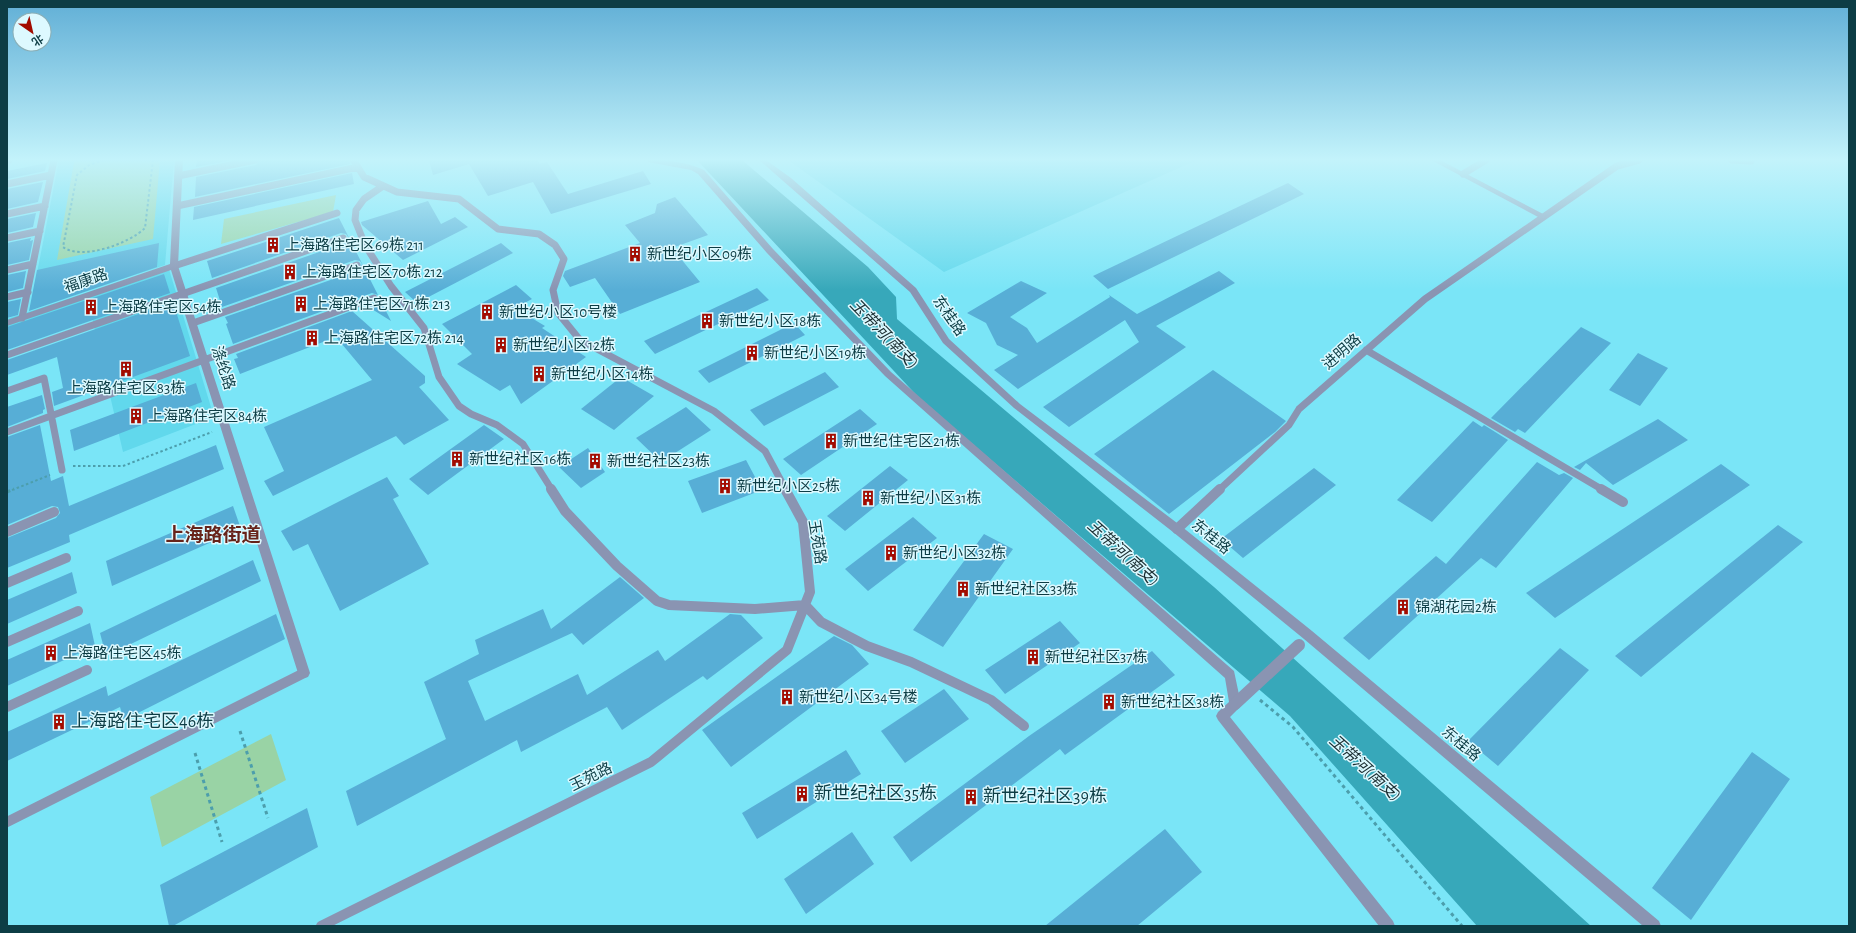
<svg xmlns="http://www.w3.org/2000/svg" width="1856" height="933" font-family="'Alegreya Sans','Noto Sans SC',sans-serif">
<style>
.built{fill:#61d8ec}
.green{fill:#99d3a5}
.water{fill:#37a8ba}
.building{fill:#57aed6}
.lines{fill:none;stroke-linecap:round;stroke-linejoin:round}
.path-far1{stroke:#4c9eac;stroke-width:2;stroke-dasharray:2.5 2.5;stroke-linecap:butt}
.path{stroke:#4c9eac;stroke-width:3;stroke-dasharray:3.5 3.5;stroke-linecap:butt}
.service-far1{stroke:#8a94b2;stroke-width:7}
.service{stroke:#8a94b2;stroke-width:10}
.minor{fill:#8a94b2;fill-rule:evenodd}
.minor-bridge{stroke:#8a94b2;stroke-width:12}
.labels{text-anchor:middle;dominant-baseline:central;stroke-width:3;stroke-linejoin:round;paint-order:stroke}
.poi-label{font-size:15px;fill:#0d3d45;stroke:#ddf9ff;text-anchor:start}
.street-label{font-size:15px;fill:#0d3d45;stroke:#ddf9ff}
.water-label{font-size:16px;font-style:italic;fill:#1a2d31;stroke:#ddf9ff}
.near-poi-label{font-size:18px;fill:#0d3d45;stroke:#ddf9ff;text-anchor:start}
.district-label{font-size:19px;font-weight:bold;fill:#67231a;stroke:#ddf9ff}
</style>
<rect width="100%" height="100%" fill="#7ae5f7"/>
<path class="built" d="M59 160H174L165 265 30 309Z
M788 160H1197L944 272Z
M168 266 214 417 123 452 91 313 7 341V319Z"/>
<path class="green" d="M87 160H160L153 239 57 260 74 162Z
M336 195 333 212 221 244 224 219Z
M271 734 286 780 162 847 150 797Z"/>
<path class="water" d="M691 160H742L868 267 896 297 897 319 1214 587 1591 926H1477L1290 716 921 400 698 161Z"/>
<path class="building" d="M197 160H232L196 167Z
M260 160H349L350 164 195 197 196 177 256 165Z
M429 160H538L539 164 547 162 568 194 643 171 651 184 551 214 533 182 488 196 469 164 433 175Z
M47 163 45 171 7 179V171Z
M352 173 354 184 193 220 194 207Z
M43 182 38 202 7 209V189Z
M1288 183 1304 194 1108 289 1093 276Z
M675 197 708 235 672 248 700 282 620 314 595 278 570 287 563 276 565 271 640 243 625 225 655 213 657 204Z
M428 201 441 224 455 217 468 227 403 260 362 225 361 222Z
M36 213 33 227 7 233V219Z
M339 218 378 295 372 293 233 344 226 324 228 323 225 317 359 270 362 264 360 261 355 260 222 307 216 288 345 243 348 237 346 234 341 233 212 278 207 261Z
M31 238 30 241 33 240 29 260 7 265V243Z
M159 243 157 267 29 311 37 270Z
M501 243 513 253 417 303 405 292Z
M26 271 23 288 7 292V275Z
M1219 271 1235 283 1156 326 1186 347 1069 427 1043 407 1139 342 1125 320 1018 389 994 370 1018 355 997 345 986 323 967 313 1021 281 1047 293 1010 317 1027 328 1037 343 1110 297 1109 295 1137 314Z
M164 274 170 293 7 350V327Z
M516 285 532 299 515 308 545 326 542 328 586 357 521 404 510 385 500 391 457 364 472 354 442 324Z
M757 288 769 300 655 354 644 341Z
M379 297 391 321 367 306 378 301Z
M21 299 18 315 7 318V302Z
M173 302 190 356 54 406 52 392 63 388 57 357 7 375V360Z
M352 311 425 376V383L419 387 449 420 404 445 396 436 273 496 264 481 284 471 264 427 372 380 336 337 240 374 234 359 238 358 236 354Z
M794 323 805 335 709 383 698 371Z
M1581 327 1611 343 1525 433 1518 429 1515 432 1491 418Z
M1638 353 1668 368 1640 406 1609 390Z
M1213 370 1286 421 1275 432 1169 514 1094 454Z
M825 372 839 387 764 426 750 410Z
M621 377 654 396 614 430 581 409Z
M196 383 202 402 74 451 70 430Z
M42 395 45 409 43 410V413L7 427V407Z
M686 407 711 430 661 462 636 438Z
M860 409 877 424 801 475 783 459Z
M1658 419 1688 440 1613 485 1586 463 1580 470 1574 467Z
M1473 421 1482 427 1484 425 1508 440 1432 522 1397 500Z
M40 425 51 481 63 476 69 506 216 445 224 469 69 535 70 542 7 568V538L56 518 60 513 58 507 52 506 7 525V437Z
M484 425 504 439 428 495 409 479Z
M588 448 605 472 581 488 559 467Z
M746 460 762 490 702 513 688 481Z
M1537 462 1559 475 1564 473 1573 478 1496 568 1481 558 1369 660 1343 638 1436 556 1446 564Z
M1721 464 1750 485 1555 618 1526 593Z
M890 466 908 480 845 531 827 516Z
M1314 468 1336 485 1243 558 1221 539Z
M387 477 399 496 393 499 429 564 340 611 308 544 293 551 281 531Z
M233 506 241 529 112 586 106 561Z
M913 517 937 538 868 591 845 569Z
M1778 525 1803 542 1641 677 1615 656Z
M984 534 1013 549 943 647 913 630Z
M253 560 261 581 106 656 100 633Z
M72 572 77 593 7 624V600Z
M620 577 644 598 583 645 572 633 468 681 485 721 578 674 587 695 658 650 665 661 730 614 741 615 763 638 707 680 703 676 622 730 607 707 521 752 517 740 357 826 346 791 446 739 424 682 479 654 475 640 543 609 551 629Z
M276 614 285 639 124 720 120 707 7 761V732L106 686 108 696Z
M1060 621 1080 643 1005 694 985 670Z
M90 623 95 646 7 686V660Z
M834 636 852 645 869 664 731 767 702 730Z
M1560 648 1589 670 1498 766 1468 741Z
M1152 651 1175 675 1065 755 1060 749 911 862 893 837 1029 736Z
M944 689 969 719 905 763 881 731Z
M846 750 861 774 757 839 742 813Z
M1752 752 1790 779 1691 920 1652 888Z
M307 808 318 847 173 926H169L160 885Z
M1165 829 1202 872 1137 926H1045Z
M852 832 874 864 806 914 784 879Z"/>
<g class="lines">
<path class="path-far1" d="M104 160 89 165 77 175 63 247C82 261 130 243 145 228L153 160
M73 466H123L212 432
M12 490 50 475"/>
<path class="path" d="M7 492 14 489
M1260 700 1293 727 1462 926
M240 731 268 818
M195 753 222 842"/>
<path class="service-far1" d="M7 160H9
M1732 160 1751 161 1750 160
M354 161 364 177 397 192 459 199 498 229 539 234 555 245 564 259 553 290 558 313 580 340 714 411 765 451 786 490
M1463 174 1486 160
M178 176 255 160
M7 184 51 175
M383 186 364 199 356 210 355 220 365 245 391 286 424 328 439 377 459 406 471 414 497 425 523 444 552 490
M177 206 358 167
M7 214 45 206
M7 238 40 231
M174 266 337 213
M7 270 33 264
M7 297 28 292
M22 318 54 160
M193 323 357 265
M1366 350 1603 490
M7 355 343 238
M7 391 44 378 62 470
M7 432 374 298
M1219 490 1289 425 1299 409 1425 299 1617 166 1639 160"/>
<path class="service" d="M551 489 565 511 617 566 657 601 669 605 755 609 805 605 821 622 867 646 911 662 991 700 1024 726
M1601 489 1623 502
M1177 529 1220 489
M7 532 54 512
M7 583 66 558
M7 642 78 611
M7 707 87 670
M7 822 304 673
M321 926 651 762 787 650 810 592 803 522 785 489"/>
<path class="minor" d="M175 160H183L178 266 310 673 308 677 304 678 300 677 298 673 171 270 7 326V320L170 264Z
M648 160C666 160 687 162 704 170L773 249 891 372 1234 671 1241 704 1239 708 1230 717 1393 921 1395 926H1379L1218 720 1216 716 1218 712 1229 702 1225 678 885 376 767 253 698 174 691 170 648 162Z
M759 160H766L791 178 916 288 949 339 1020 404 1181 526 1312 631 1659 921 1661 926H1643L1304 639 1173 532 1014 408 943 343 910 292Z
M1431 160H1440L1547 216 1543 219 1540 218Z"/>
<path class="minor-bridge" d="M1235 704 1299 645"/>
</g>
<linearGradient id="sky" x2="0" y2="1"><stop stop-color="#61afd6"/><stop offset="0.55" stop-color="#c3f3fb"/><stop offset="1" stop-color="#c3f3fb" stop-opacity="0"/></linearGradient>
<rect width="1856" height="290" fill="url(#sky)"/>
<defs>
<symbol id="building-bare" viewBox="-9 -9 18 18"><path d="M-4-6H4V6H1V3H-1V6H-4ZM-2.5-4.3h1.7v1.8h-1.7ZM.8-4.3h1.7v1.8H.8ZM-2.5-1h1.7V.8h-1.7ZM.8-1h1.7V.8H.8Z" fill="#a20b00" stroke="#ddf9ff" stroke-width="2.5" paint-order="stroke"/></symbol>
</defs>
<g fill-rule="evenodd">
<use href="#building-bare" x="262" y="234" width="22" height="22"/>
<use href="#building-bare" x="624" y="243" width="22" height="22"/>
<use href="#building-bare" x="279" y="261" width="22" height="22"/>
<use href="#building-bare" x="290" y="293" width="22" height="22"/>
<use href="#building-bare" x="80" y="296" width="22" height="22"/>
<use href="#building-bare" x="476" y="301" width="22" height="22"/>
<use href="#building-bare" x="696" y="310" width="22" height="22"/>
<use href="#building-bare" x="301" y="327" width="22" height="22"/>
<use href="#building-bare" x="490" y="334" width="22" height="22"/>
<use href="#building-bare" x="741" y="342" width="22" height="22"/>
<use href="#building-bare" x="115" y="358" width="22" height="22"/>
<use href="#building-bare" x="528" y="363" width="22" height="22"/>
<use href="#building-bare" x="125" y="405" width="22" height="22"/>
<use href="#building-bare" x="820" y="430" width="22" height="22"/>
<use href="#building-bare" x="446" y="448" width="22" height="22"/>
<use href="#building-bare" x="584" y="450" width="22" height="22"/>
<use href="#building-bare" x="714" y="475" width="22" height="22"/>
<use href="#building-bare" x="857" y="487" width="22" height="22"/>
<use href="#building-bare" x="880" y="542" width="22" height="22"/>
<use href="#building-bare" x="952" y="578" width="22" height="22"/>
<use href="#building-bare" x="1392" y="596" width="22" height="22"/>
<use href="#building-bare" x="40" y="642" width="22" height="22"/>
<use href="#building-bare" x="1022" y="646" width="22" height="22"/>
<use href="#building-bare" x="776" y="686" width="22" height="22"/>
<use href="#building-bare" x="1098" y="691" width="22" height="22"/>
<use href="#building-bare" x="48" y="711" width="22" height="22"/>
<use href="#building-bare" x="791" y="783" width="22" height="22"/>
<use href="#building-bare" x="960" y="786" width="22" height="22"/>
</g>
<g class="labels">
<g class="poi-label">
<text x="285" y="245">上海路住宅区69栋 211</text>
<text x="647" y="254">新世纪小区09栋</text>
<text x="302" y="272">上海路住宅区70栋 212</text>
<text x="313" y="304">上海路住宅区71栋 213</text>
<text x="103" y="307">上海路住宅区54栋</text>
<text x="499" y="312">新世纪小区10号楼</text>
<text x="719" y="321">新世纪小区18栋</text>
<text x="324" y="338">上海路住宅区72栋 214</text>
<text x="513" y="345">新世纪小区12栋</text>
<text x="764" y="353">新世纪小区19栋</text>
<text x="551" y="374">新世纪小区14栋</text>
<text x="126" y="388" text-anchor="middle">上海路住宅区83栋</text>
<text x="148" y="416">上海路住宅区84栋</text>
<text x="843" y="441">新世纪住宅区21栋</text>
<text x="469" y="459">新世纪社区16栋</text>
<text x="607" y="461">新世纪社区23栋</text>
<text x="737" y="486">新世纪小区25栋</text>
<text x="880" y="498">新世纪小区31栋</text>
<text x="903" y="553">新世纪小区32栋</text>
<text x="975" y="589">新世纪社区33栋</text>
<text x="1415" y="607">锦湖花园2栋</text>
<text x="63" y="653">上海路住宅区45栋</text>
<text x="1045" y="657">新世纪社区37栋</text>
<text x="799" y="697">新世纪小区34号楼</text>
<text x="1121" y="702">新世纪社区38栋</text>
</g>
<g class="street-label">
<text transform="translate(86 281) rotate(-19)">福康路</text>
<text transform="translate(949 316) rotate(55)">东桂路</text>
<text transform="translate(1342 352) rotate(-41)">进明路</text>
<text transform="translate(223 368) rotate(72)">涤纶路</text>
<text transform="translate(1211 537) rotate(39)">东桂路</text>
<text transform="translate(817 542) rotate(81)">玉苑路</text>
<text transform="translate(1461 744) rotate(40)">东桂路</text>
<text transform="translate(591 777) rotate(-26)">玉苑路</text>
</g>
<g class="water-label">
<text transform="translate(884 334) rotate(46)">玉带河(南支)</text>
<text transform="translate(1123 553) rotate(42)">玉带河(南支)</text>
<text transform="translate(1365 768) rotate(42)">玉带河(南支)</text>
</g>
<g class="near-poi-label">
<text x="71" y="722">上海路住宅区46栋</text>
<text x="814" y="794">新世纪社区35栋</text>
<text x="983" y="797">新世纪社区39栋</text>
</g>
<g class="district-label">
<text x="213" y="535">上海路街道</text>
</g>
</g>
<rect width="1856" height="933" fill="none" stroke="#0d3d45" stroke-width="16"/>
<g transform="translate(32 32) rotate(146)"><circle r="19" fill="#ddf9ff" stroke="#8aaeb5"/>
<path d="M0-3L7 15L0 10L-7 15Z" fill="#a20b00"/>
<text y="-6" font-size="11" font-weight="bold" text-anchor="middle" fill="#0d3d45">北</text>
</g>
</svg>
